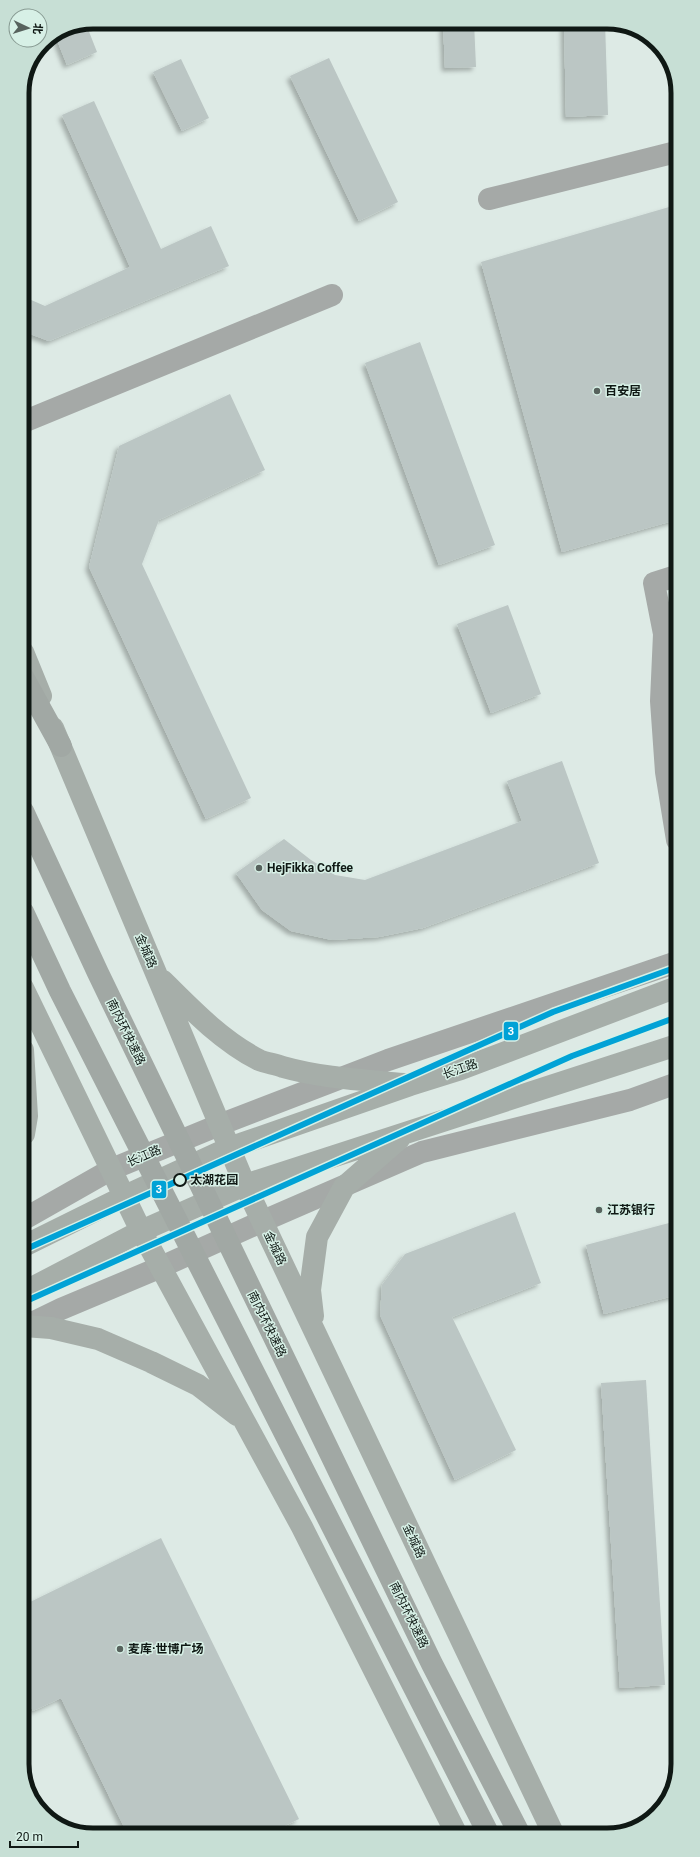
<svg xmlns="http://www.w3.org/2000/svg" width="700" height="1857" font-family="Roboto,'Noto Sans SC',sans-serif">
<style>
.building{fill:#bbc6c4;filter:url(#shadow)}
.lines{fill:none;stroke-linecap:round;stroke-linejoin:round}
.minor{stroke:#a5a9a7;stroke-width:22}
.major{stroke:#a6aea9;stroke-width:22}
.highway{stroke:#a1a8a4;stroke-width:22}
.highway-bridge{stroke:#a1a8a4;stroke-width:22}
.metro-1-casing{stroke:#d7f0e6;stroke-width:9}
.metro-1{stroke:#01a2d6;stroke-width:6}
.poi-dot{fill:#57625d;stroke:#d7f0e6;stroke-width:1.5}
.stop-dot{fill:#d7f0e6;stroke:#0f1814;stroke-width:2}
.labels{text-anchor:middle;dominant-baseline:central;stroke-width:3;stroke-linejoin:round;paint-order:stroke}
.poi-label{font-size:12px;font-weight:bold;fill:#0f1814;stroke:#d7f0e6;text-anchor:start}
.street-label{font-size:12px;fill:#0f1814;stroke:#d7f0e6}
.stop-label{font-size:12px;font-weight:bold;fill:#0f1814;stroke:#d7f0e6;text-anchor:start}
.rim{fill:none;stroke:#0f1814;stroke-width:5}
.line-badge{stroke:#d7f0e6;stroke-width:1.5}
.badge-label{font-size:11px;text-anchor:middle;font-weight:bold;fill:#fff}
</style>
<defs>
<filter id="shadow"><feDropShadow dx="-3.5" dy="3.5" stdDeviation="2" flood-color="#0004"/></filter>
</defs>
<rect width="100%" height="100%" fill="#ddeae5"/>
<path class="building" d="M443 22H474L476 67 445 68Z
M564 22H605L608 115 566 117Z
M86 24 97 52 67 65 55 35 66 27Z
M329 58 398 202 359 221 290 76Z
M181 59 209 118 182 131 153 72Z
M94 101 161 249 211 226 229 266 49 341 22 331V296L45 306 130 267 62 115Z
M676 205V520L562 552 481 262Z
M420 342 495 545 439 565 365 363Z
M230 394 265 470 159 520 142 564 251 798 206 819 89 567 119 446Z
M508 605 541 694 491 713 457 624Z
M562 761 599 863 423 928 379 937 332 940 291 931 262 910 236 873 284 839 311 860 335 875 365 880 522 821 507 781Z
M515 1212 541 1283 452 1317 516 1450 455 1480 380 1315 382 1285 405 1254Z
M669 1223 677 1255V1295L604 1314 586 1245Z
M646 1380 665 1685 620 1688 601 1383Z
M161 1538 299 1819 268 1834 128 1835 61 1698 33 1711 24 1693V1605Z"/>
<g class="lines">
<path class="minor" d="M489 199 676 152
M23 422 332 295
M676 576 654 583 664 634 661 701 666 772 677 840
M24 1219 112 1169 219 1125 388 1060 677 962
M24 1327 61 1309 161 1267 263 1221 422 1152 630 1100 677 1083"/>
<path class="major" d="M23 652 41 696
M53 728 245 1185 553 1833
M163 981C192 1010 222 1041 259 1060 266 1063 275 1064 283 1067 322 1078 363 1080 403 1084
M23 988 141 1231 302 1527 456 1833
M23 1050 27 1116 24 1134
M24 1246 125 1196 229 1148 410 1085 461 1069 677 987
M24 1292 141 1231 245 1185 677 1045
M313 1316 310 1290 317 1237 344 1187 399 1139
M24 1326 51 1328 98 1339 151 1362 198 1385 237 1415"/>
<path class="highway" d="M23 677 61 746"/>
<path class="highway-bridge" d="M23 811 98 973 432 1664 519 1833
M23 912 60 991 488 1833"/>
<defs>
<path id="metro-1" d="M24 1250 553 1012 677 967
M24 1302 572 1056 677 1017"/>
</defs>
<use href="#metro-1" class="metro-1-casing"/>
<use href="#metro-1" class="metro-1"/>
</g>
<g class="poi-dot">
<circle cx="597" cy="391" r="4"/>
<circle cx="259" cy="868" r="4"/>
<circle cx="599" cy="1210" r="4"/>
<circle cx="120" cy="1649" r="4"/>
</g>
<circle class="stop-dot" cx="180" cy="1180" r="6"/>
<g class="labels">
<g class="poi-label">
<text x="605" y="391">百安居</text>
<text x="267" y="868">HejFikka Coffee</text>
<text x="607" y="1210">江苏银行</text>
<text x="128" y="1649">麦库·世博广场</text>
</g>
<g class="street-label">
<text transform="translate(146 951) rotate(67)">金城路</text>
<text transform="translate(126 1032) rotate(64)">南内环快速路</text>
<text transform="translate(460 1069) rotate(-19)">长江路</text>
<text transform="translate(144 1156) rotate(-23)">长江路</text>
<text transform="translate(275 1248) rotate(65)">金城路</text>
<text transform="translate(267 1324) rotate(64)">南内环快速路</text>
<text transform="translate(414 1541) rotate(65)">金城路</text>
<text transform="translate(409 1615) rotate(64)">南内环快速路</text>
</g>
<g class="stop-label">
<text x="190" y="1180">太湖花园</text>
</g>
</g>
<path d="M0 0H700V1857H0ZM93 29H607A64 64 0 0 1 671 93V1764A64 64 0 0 1 607 1828H93A64 64 0 0 1 29 1764V93A64 64 0 0 1 93 29Z" fill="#c7dfd5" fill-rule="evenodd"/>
<path class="rim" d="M93 29H607A64 64 0 0 1 671 93V1764A64 64 0 0 1 607 1828H93A64 64 0 0 1 29 1764V93A64 64 0 0 1 93 29Z"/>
<g class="line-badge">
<rect x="503" y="1021" width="16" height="20" rx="4" fill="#01a2d6"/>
<rect x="151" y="1180" width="16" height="19" rx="4" fill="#01a2d6"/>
</g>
<g class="badge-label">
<text x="511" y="1035">3</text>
<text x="159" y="1193">3</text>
</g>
<g transform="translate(28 28) rotate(94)"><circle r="19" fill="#d7f0e6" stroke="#879a92"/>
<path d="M0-3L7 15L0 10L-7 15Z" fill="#57625d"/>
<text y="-6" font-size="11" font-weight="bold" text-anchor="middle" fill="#0f1814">北</text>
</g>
<path d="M10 1841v6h68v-6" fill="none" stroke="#0f1814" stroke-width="2"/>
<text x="16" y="1841" font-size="12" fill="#0f1814" stroke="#d7f0e6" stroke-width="3" paint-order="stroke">20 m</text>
</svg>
